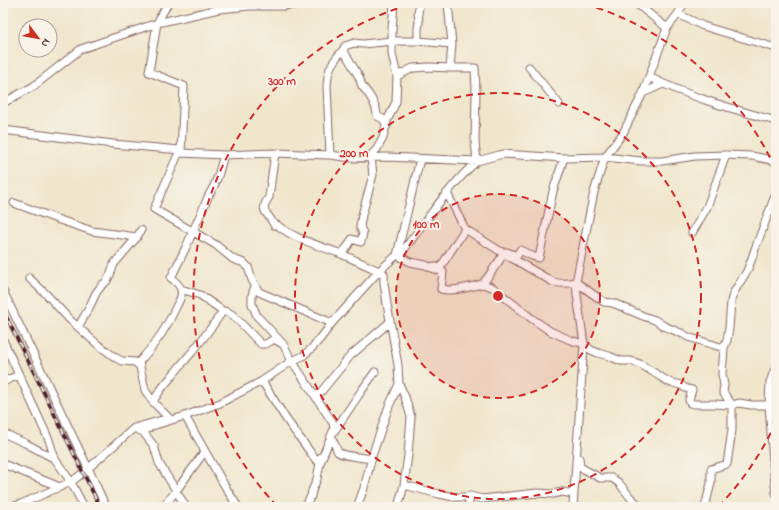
<svg xmlns="http://www.w3.org/2000/svg" width="779" height="510" font-family="'Indie Flower',sans-serif">
<style>
.lines{fill:none;stroke-linecap:round;stroke-linejoin:round}
.street-casing{stroke:#846563;stroke-width:9}
.street{stroke:#fff;stroke-width:7}
.rail-casing{stroke:#4a1f2b;stroke-width:3.5}
.rail{stroke:#f7f3e8;stroke-width:2;stroke-dasharray:6;stroke-linecap:butt}
.ring{fill:none;stroke:#d62828;stroke-width:2;stroke-dasharray:7 5}
.centre{fill:#d62828;stroke:#f7f3e8;stroke-width:2}
.ring-label{font-size:12px;text-anchor:middle;font-weight:bold;fill:#d62828;stroke:#f7f3e8;stroke-width:4;stroke-linejoin:round;paint-order:stroke}
</style>
<rect width="100%" height="100%" fill="#f7f3e8"/>
<filter id="ink" filterUnits="userSpaceOnUse"><feTurbulence type="fractalNoise" baseFrequency=".025" numOctaves="2"/><feDisplacementMap in="SourceGraphic" scale="8" xChannelSelector="R" yChannelSelector="G"/><feConvolveMatrix kernelMatrix="1 2 1 2 8 2 1 2 1" color-interpolation-filters="sRGB"/></filter>
<filter id="wash" filterUnits="userSpaceOnUse"><feTurbulence type="fractalNoise" baseFrequency=".012" numOctaves="4" result="noise"/><feDisplacementMap in="SourceGraphic" scale="16" xChannelSelector="R" yChannelSelector="G"/><feGaussianBlur stdDeviation="0.9" result="paint"/><feColorMatrix in="noise" values="0 0 0 0 0 0 0 0 0 0 0 0 0 0 0 0 0 1.4 0 .05"/><feComposite in="paint" operator="in"/></filter>
<g filter="url(#wash)">
<rect width="100%" height="100%" fill="#f0e6cc"/>
</g>
<g filter="url(#ink)">
<g class="lines">
<defs>
<path id="street" d="M168 3 157 23 149 72 184 86 181 153
M448 3 452 44 450 68
M637 4 667 28
M678 14 703 26 776 48
M418 41V29L419 22 418 12 420 3
M343 50C349 59 354 68 359 77 360 80 361 83 362 86 369 94 377 105 377 116L383 119 387 126
M529 67 559 104
M649 77C689 97 733 109 776 121
M643 93 663 84
M3 103 34 86 81 49 157 23 219 9 249 6H283L300 4 303 3
M3 130 113 144 180 150 181 153 224 155 275 153 330 155 352 158 387 157 477 161 503 154 564 158 605 157 641 161H662L695 156 726 155 752 156 776 161
M180 150 154 209 216 245 228 255 233 259 244 263 248 267 252 280 259 292 332 323
M275 153 269 197C258 213 269 212 274 225H277C293 238 319 246 339 253 353 259 366 265 379 271L384 274V283L387 304 398 365 399 384 405 397 411 417 408 455 404 485 398 507
M330 155 327 86C328 73 329 67 337 57 340 54 343 51 345 46L354 43 363 44 392 41H418L452 44
M564 158 553 191 539 258 532 256 520 250 517 256 507 252H503C502 259 498 262 494 268 490 274 487 279 482 284L492 287 531 318 550 331 570 340 584 344 591 350 598 353 609 356 621 361H631L640 364 669 382 681 385 685 388 692 390 689 400 690 403 694 404H713L732 405 739 403 751 405H769L770 382 776 366
M420 159 397 255 410 262 426 265 429 267 443 272 441 289C454 292 469 287 482 284
M447 193 465 229 503 253 553 282C561 284 567 284 576 282L604 302 613 303 643 316 655 320 664 326 683 334 688 337 724 348
M14 203 54 218 92 231 137 237
M692 233 707 207 726 155
M341 254 348 246 352 239 361 242 363 233 360 227 362 215 373 175 371 157 372 154 377 149 383 138 387 121 396 102 397 76 392 54V29L394 3
M433 266 440 268 465 229
M29 278 47 295 70 320 96 343 116 358 122 361 135 362 137 364 139 362
M255 286 252 295V304L257 316 283 344 292 361 333 423 334 429 331 436 338 452C345 457 362 457 372 459
M181 289 200 295 223 311 228 312 234 316 261 344H266L274 339 281 343
M3 291 88 468 106 507
M78 327 89 308 96 293 102 285 106 282 110 275 114 264 137 237 141 230
M3 340 49 440 55 459 71 482 84 507
M262 381 286 419 316 460 323 456
M3 382 7 380 19 375
M316 397 320 393 351 355 390 322
M153 402C160 388 171 378 181 365 196 348 210 330 223 311
M776 406 769 405 774 475 776 493
M185 416 226 488 238 507
M134 428 169 418 153 402 145 390 139 362C155 345 168 326 177 305 179 301 183 295 181 290 180 285 175 281 171 278L186 247 209 195 214 186 218 176 224 155
M143 432 154 446 159 463 186 507
M3 433 25 443 55 459
M579 458 580 467 600 478H612L619 483 630 497 641 507
M3 464 60 487
M404 485 439 494 454 497H466L470 496 482 499 537 493 553 494 562 492 574 494
M11 507 21 504 71 482 83 473 134 428 143 432 152 426 185 416 220 403 262 381 292 361 303 356 312 348 320 339 332 323 379 271 397 255H400C424 224 448 187 477 161L475 142 476 91 475 68H450L429 67 413 68 397 76
M163 507 176 491 205 451
M305 507 311 496 312 491 317 479 320 463 331 436 362 390 375 372
M357 507 364 488 373 453 389 406 399 384
M468 507 470 496
M573 507 584 344 577 295 576 282 594 192 605 157 623 133 643 93 667 28 678 14 684 3
M705 507 711 483V469L727 464 732 430V405L723 392 724 385 722 374 724 348 727 340 729 328 731 301 734 292 747 271 751 261 755 249 776 193"/>
</defs>
<use href="#street" class="street-casing"/>
<use href="#street" class="street"/>
<defs>
<path id="rail" d="M3 310 100 507"/>
</defs>
<use href="#rail" class="rail-casing"/>
<use href="#rail" class="rail"/>
</g>
</g>
<circle cx="498" cy="296" r="102" fill="#d62828" fill-opacity=".12"/>
<g class="ring">
<circle cx="498" cy="296" r="102"/>
<circle cx="498" cy="296" r="203"/>
<path d="M776 422A305 305 0 0 1 719 506M277 506A305 305 0 0 1 411 4M585 4A305 305 0 0 1 776 170"/>
</g>
<circle cx="498" cy="296" r="6" class="centre"/>
<g class="ring-label">
<text x="282" y="85">300 m</text>
<text x="354" y="157">200 m</text>
<text x="426" y="228">100 m</text>
</g>
<rect width="779" height="510" fill="none" stroke="#f7f3e8" stroke-width="16"/>
<g transform="translate(38 38) rotate(122)"><circle r="19" fill="#f7f3e8" stroke="#b29e9c"/>
<path d="M0-3L7 15L0 10L-7 15Z" fill="#c8321e"/>
<text y="-6" font-size="11" font-weight="bold" text-anchor="middle" fill="#4a1f2b">N</text>
</g>
</svg>
